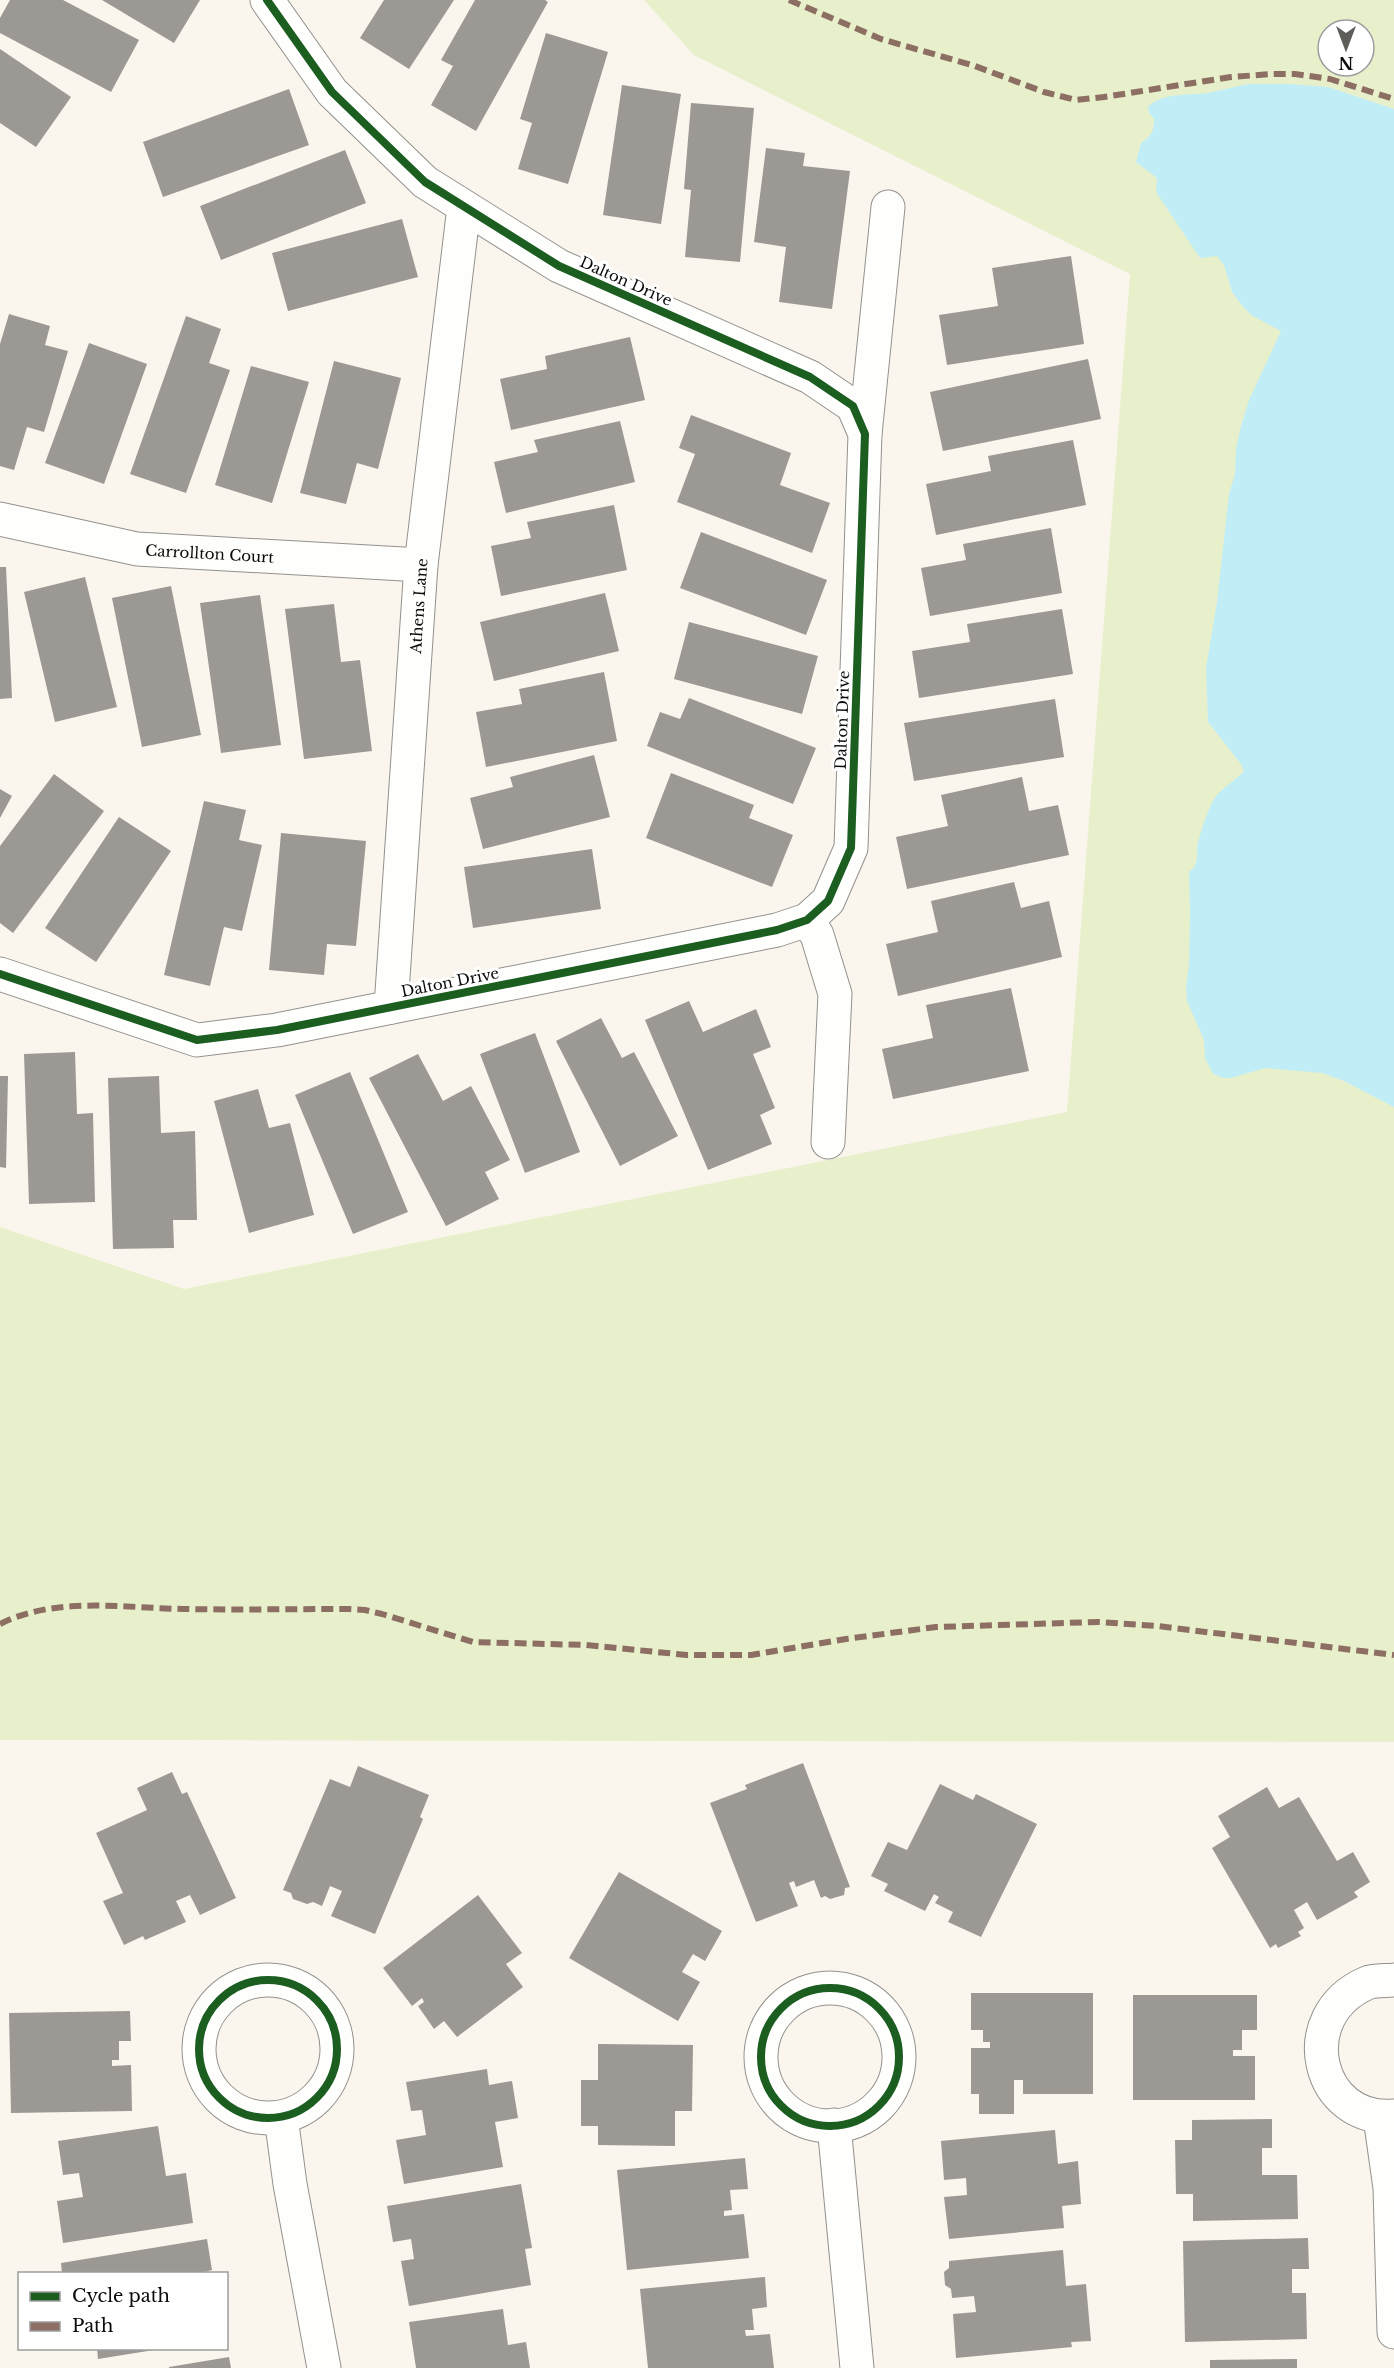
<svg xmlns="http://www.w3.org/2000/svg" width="1394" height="2368" font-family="'Libre Baskerville',serif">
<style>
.green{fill:#e7f0cb;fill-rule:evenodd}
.water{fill:#c1edf7}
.building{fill:#9c9894}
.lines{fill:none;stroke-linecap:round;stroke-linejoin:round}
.minor-casing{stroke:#93918d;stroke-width:35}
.minor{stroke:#fefefc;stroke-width:33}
.quiet{stroke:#8d6e63;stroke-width:6;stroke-dasharray:12 6;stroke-linecap:butt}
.cycleway-casing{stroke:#fff;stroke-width:11}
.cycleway{stroke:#1b5e20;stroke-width:8}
.labels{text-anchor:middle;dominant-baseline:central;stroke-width:6;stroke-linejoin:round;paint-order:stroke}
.street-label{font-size:15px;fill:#0b0b0b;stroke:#fff}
</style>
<rect width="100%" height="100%" fill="#faf6ed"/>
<path class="green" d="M644 0H1394V1742L0 1740V1227L184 1289 1067 1112 1130 274 694 55ZM1328 30H1364V66H1328Z"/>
<path class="water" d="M1250 84H1289L1328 87 1394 109V1107L1344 1081 1322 1073 1265 1068 1231 1078H1224L1213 1074 1205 1058 1204 1040 1187 1001 1186 986 1189 966 1190 913 1189 872C1202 863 1194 852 1199 839 1202 828 1210 803 1217 795 1225 786 1236 780 1244 771L1241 764 1208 722 1206 668 1217 602 1229 494 1235 474 1236 449 1241 426 1249 400 1281 331 1251 315 1240 303 1232 292 1224 265 1217 256 1200 258 1156 192 1157 178 1136 162 1141 143C1151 136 1154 132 1154 119L1149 113 1148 107C1162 92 1189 96 1208 93 1222 90 1236 86 1250 84Z"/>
<path class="building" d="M10 0H63L139 40 111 92 0 33V18Z
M102 0H200L174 43Z
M384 0H454L409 69 360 38Z
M475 0H545L548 2 476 131 431 105 453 66 441 60Z
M546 33 608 52 568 184 518 169 532 123 520 119Z
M0 49 71 97 36 147 0 123Z
M622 85 681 94 661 224 603 215Z
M289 89 309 145 163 197 143 142Z
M691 103 754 108 740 262 685 257 691 190 684 189Z
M766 148 805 153 803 166 850 171 832 309 779 302 786 247 754 242Z
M345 150 366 203 221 260 200 206Z
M402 219 418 277 288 311 272 253Z
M1071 256 1084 344 947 365 939 315 998 306 992 268Z
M9 314 50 326 45 345 68 351 44 432 27 427 14 470 0 466V344Z
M186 316 221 329 209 363 230 370 186 493 130 474Z
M630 337 645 400 511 430 500 379 547 369 545 356Z
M89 343 147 364 104 484 45 463Z
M1088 359 1101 419 943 451 930 392Z
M334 361 401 378 378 469 357 463 346 504 300 493Z
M251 366 309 382 272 503 215 485Z
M691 415 791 453 780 485 830 503 812 553 677 502 695 454 679 448Z
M620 421 635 482 506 513 494 462 538 452 534 440Z
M1073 440 1086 505 936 535 926 484 991 471 988 456Z
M614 505 627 570 501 596 491 546 531 538 527 522Z
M1051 528 1062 593 930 616 921 568 966 560 963 544Z
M701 532 827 580 806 635 680 588Z
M0 567H6L12 698 0 699Z
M85 577 117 707 55 722 24 592Z
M171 586 201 735 142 747 112 598Z
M605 593 619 651 494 681 480 622Z
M260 595 281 745 221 753 200 603Z
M334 604 341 662 360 660 372 751 304 759 285 609Z
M1062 609 1073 674 919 698 912 651 970 642 967 624Z
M689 622 818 656 802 714 674 679Z
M604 672 617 741 486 767 476 712 522 704 519 689Z
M689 698 816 748 793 804 647 746 660 712 680 719Z
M1055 699 1064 757 914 781 904 723Z
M594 755 610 817 483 849 470 798 513 787 510 777Z
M671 773 754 805 749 818 793 835 772 887 646 838Z
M54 774 104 811 13 933 0 923V846Z
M1022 777 1029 811 1058 805 1069 855 907 889 896 837 948 826 941 795Z
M0 789 12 796 0 818Z
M204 801 246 810 239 840 262 845 242 931 224 927 210 986 164 975Z
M119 817 171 851 96 962 45 928Z
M281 833 366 841 356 946 327 944 324 975 269 970Z
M592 849 601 909 473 928 464 867Z
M1014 882 1021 908 1049 901 1062 957 898 996 886 944 938 932 931 901Z
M1011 988 1029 1071 893 1099 882 1049 933 1038 926 1005Z
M689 1001 703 1032 756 1009 771 1047 753 1054 775 1108 760 1115 772 1144 708 1170 645 1020Z
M601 1018 622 1058 634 1052 678 1136 620 1166 556 1041Z
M535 1033 580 1152 525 1173 480 1054Z
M75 1052 77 1114 93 1113 95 1202 29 1204 24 1054Z
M418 1054 443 1101 471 1086 510 1160 485 1172 499 1199 446 1226 369 1078Z
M350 1072 408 1212 353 1234 295 1095Z
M0 1076H8L6 1168 0 1167Z
M159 1076 161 1133 195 1131 197 1220H173L174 1248 113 1249 108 1078Z
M258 1089 269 1128 290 1123 314 1215 249 1233 214 1101Z
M803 1763 850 1887 845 1888 844 1895 830 1899 825 1896 821 1898 814 1880 796 1887 794 1881 789 1883 798 1906 756 1922 710 1803 747 1789 745 1785Z
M358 1766 429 1795 420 1817 423 1819 375 1934 331 1916 342 1891 330 1886 322 1906 313 1902 307 1904 293 1899 291 1893 283 1890 330 1779 350 1787Z
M172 1772 182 1794 187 1792 236 1898 200 1915 190 1895 176 1901 186 1922 145 1940 143 1936 124 1945 103 1901 123 1893 96 1833 147 1810 137 1788Z
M940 1784 973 1800 976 1794 1037 1824 981 1937 948 1922 953 1912 935 1903 939 1897 934 1894 925 1911 884 1891 888 1884 871 1876 888 1842 907 1850Z
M1267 1787 1279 1808 1299 1797 1337 1861 1353 1852 1370 1882 1354 1892 1358 1897 1317 1920 1307 1902 1294 1910 1304 1928 1298 1932 1301 1936 1278 1948 1276 1944 1270 1948 1212 1848 1230 1837 1218 1816Z
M619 1872 722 1931 705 1961 693 1954 682 1972 700 1982 678 2021 569 1958Z
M478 1895 522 1953 506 1964 523 1987 457 2037 444 2021 434 2029 418 2006 424 2002 422 1998 412 2006 383 1968Z
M971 1993H1093V2094H1023V2080H1014V2114H979V2094H971V2048H990V2042H983V2030H971Z
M1133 1995H1257V2030H1242V2050H1233V2056H1255V2100H1133Z
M130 2011 131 2041H119V2060H112V2066L131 2065 132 2111 11 2113 9 2013Z
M598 2044 693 2045 692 2111H675V2146L598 2145V2126H581V2080H598Z
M487 2069 489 2085 512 2081 518 2118 495 2122 503 2167 404 2184 396 2140 426 2135 422 2110 411 2111 406 2082Z
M1272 2119V2148H1262V2175H1297L1298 2219 1193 2221V2194H1176L1175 2140H1192V2120Z
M158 2126 166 2176 186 2173 193 2223 63 2243 57 2201 83 2197 79 2173 63 2175 58 2141Z
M1055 2130 1058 2164 1078 2161 1081 2204 1062 2206 1064 2228 949 2239 944 2197 967 2195 966 2178 944 2180 941 2141Z
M745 2158 748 2189 730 2190 732 2210 724 2211V2216L744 2214 749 2258 627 2270 617 2170Z
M521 2184 532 2248 525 2249 531 2285 409 2306 401 2261 414 2259 411 2239 393 2242 387 2206Z
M1308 2238 1309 2269H1292V2293H1306L1307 2339 1185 2342 1183 2241Z
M207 2239 212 2270 196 2274H62L61 2263Z
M1063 2250 1066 2286 1086 2284 1091 2341 1071 2342 1072 2347 956 2358 953 2314 976 2312 974 2296 952 2298 951 2289 945 2285 944 2272 949 2268V2261Z
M765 2277 767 2307 752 2309 754 2330H745L746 2336 770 2334 774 2368H648L640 2289Z
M503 2309 508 2345 526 2342 530 2368H416L409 2322Z
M97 2348H153L154 2350 98 2359Z
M229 2357 231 2368H169V2367Z
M1297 2359V2368H1210V2360Z"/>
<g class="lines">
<defs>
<g id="minor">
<path d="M865 434 888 207"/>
<path id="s1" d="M0 519 137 549 421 565"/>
<path d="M807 920 817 935 835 994 828 1142"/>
<path d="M0 974 197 1040 277 1030 777 930 807 920 828 901 851 848 865 434 853 406 810 377 559 266 425 182 332 92 267 0"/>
<path id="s2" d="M391 1007 421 565 464 207"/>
<path d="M1394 1980C1386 1981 1374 1980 1367 1983 1291 2016 1317 2123 1394 2116"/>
<circle cx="268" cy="2049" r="69"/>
<circle cx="830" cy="2057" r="69"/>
<path d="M281 2117 290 2184 324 2368"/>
<path d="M1380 2117 1390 2188 1394 2332"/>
<path d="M834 2125 857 2368"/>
</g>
</defs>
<use href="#minor" class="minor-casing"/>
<use href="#minor" class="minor"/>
<path class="quiet" d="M789 0 881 39 975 66 1044 92 1076 100 1104 97 1231 77 1272 74H1295L1330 79 1394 99
M0 1624C56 1596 123 1608 184 1609 239 1610 294 1609 349 1609L365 1610 382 1614 473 1642 586 1645 687 1655H751L846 1639 936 1627 1098 1622 1157 1626 1394 1655"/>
<defs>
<path id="cycleway" d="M0 974 197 1040 277 1030 777 930 807 920 828 901 851 848 865 434 853 406 810 377 559 266 425 182 332 92 267 0
M199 2049a69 69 0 1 1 138 0a69 69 0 1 1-138 0Z
M761 2057a69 69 0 1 1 138 0a69 69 0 1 1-138 0Z"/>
</defs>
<use href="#cycleway" class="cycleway-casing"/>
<use href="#cycleway" class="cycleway"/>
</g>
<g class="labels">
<g class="street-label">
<text transform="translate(626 281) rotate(24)">Dalton Drive</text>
<text stroke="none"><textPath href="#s1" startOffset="213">Carrollton Court</textPath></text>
<text stroke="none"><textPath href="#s2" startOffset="402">Athens Lane</textPath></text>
<text transform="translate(842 720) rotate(-88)">Dalton Drive</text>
<text transform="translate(450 982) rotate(-11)">Dalton Drive</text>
</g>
</g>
<rect x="18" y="2272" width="210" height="78" fill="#ffffff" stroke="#9d9d9d" stroke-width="1.5"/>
<rect x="30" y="2292" width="30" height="9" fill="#1b5e20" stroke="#9d9d9d" stroke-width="1.5"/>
<text x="72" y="2302" font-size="18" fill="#0b0b0b">Cycle path</text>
<rect x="30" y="2322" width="30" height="9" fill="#8d6e63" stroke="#9d9d9d" stroke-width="1.5"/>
<text x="72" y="2332" font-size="18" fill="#0b0b0b">Path</text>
<g transform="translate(1346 48) rotate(180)"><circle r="28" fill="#ffffff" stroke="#9d9d9d" stroke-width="1.5"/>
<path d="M0-4.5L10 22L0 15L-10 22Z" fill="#5f5d5a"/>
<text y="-9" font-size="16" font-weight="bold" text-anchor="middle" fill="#0b0b0b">N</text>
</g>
</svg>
